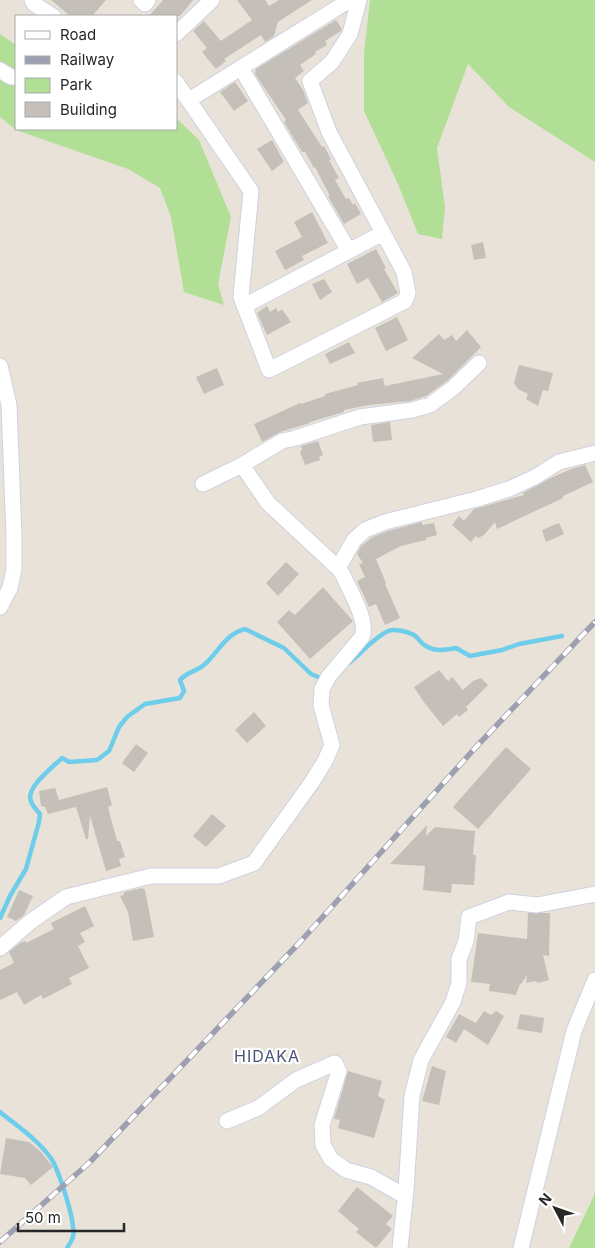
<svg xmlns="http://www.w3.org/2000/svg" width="595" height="1248" font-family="Inter,sans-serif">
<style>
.green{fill:#b1df96}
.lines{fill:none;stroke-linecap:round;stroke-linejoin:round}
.stream{stroke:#6dcdea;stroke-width:4.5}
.building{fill:#c4bfb8}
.minor-casing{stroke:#ced2e0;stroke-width:17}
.minor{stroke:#fff;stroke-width:15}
.rail-casing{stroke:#9ca0b1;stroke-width:5.5}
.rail{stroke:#fff;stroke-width:4;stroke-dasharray:11;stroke-linecap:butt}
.labels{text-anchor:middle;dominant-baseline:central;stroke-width:4.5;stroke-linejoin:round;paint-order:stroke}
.quarter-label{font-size:16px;letter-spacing:1px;fill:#495375;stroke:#fff}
</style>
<rect width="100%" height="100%" fill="#e9e2d8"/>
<path class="green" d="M370 0H595V162L509 107 468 64 437 148 445 207 442 239 418 234 398 184 364 111V53Z
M0 34 16 45V129H176V118L199 140 231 217 218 284 224 305 184 292 171 217 160 188 128 169 16 130 0 117Z
M595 1192V1248H569L592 1200Z"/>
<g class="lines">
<path class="stream" d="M349 663C361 653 374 638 388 631 395 628 408 632 414 635 419 638 421 644 426 646 436 652 445 650 456 648L470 656 502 650 519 644 562 636
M0 918 10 896 26 869 39 822 40 814C37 810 32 806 31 801 25 788 53 767 62 758L69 762 97 760 109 751 119 727 127 717 145 704 180 698 184 691 180 680C188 671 196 672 204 665 218 653 225 634 245 629L284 648 311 674 325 680
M0 1112C17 1126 37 1139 50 1157 58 1167 72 1213 73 1227 75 1235 72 1241 67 1248"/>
</g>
<path class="building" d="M51 0H106L92 16H70Z
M163 0H193L180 16H149Z
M237 0H265L269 6 279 0H312L278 22 274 36 265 42 261 35 224 59 226 61 216 69 202 52 207 48 193 31 204 21 221 41 252 20Z
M336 20 342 29 341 31 325 41 327 45 315 52 316 54 300 65 304 71 295 78 303 90 308 103 298 110 322 147 324 146 331 159 329 160 339 178 335 180 346 199 349 198 353 205 355 203 361 214 344 224 328 196H330L315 167 314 168 305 152H302L284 122 286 120 255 74 256 69Z
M235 82 248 101 234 111 220 92Z
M272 140 284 162 272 171 257 149Z
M312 212 328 243 302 256 304 260 285 270 275 251 302 237 294 222Z
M483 242 486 258 474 260 471 245Z
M376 249 386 268 384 269 398 293 382 302 368 278 357 284 347 264Z
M324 279 332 292 320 300 312 284Z
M267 306 270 312 276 308 278 312 282 309 291 322 267 335 257 313Z
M397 317 408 340 386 351 375 328Z
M467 330 481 347 447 381 426 396 410 401 369 405 344 410V412L310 422V423L280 432 262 442 254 424 300 403 301 404 325 396V394L358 385 357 383 383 378 385 386 443 374 412 358 439 334 444 340 452 335 456 341Z
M349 342 355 353 330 364 325 354Z
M519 365 553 373 548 391 543 390 538 406 526 399 528 394 518 389 514 383Z
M217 368 224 385 204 394 196 377Z
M390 422 392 440 373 442 371 425Z
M318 441 323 455 319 457 320 460 305 465 300 452 302 450 301 446Z
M585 465 593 482 563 496V498L497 529 495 522 484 535 478 538 476 536 471 542 452 525 459 516 464 521 474 509 524 495 523 493 553 477 571 469Z
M422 522V525L434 523 437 535 426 538V540L401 546 376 559 386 583 385 584 400 618 385 625 376 604 369 607 357 581 365 577 359 564 363 563 357 554 361 546 373 537 388 531Z
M559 523 564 534 546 542 542 530Z
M286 562 299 574 278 596 266 583Z
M323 587 353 621 310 659 277 622 289 610 295 615Z
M439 670 448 681 452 677 463 690 473 681 481 678 488 685 466 707 468 710 459 717 457 714 443 726 423 701 414 687Z
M254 712 266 726 247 743 235 730Z
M136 744 148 753 134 772 122 763Z
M506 747 531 769 478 829 453 807Z
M107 787 112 805 108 807 117 841H120L125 857 119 859 121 866 106 871 90 816 88 839H86L76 807 48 814 45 807 41 806 39 791 55 788 59 800Z
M212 814 226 826 206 847 193 836Z
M427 825 426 836 435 827 475 831 473 855H476L474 885 452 884 451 893 423 890 425 866 390 864Z
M142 888 145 890 154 937 133 941 128 912 120 896 124 895V892Z
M19 890 33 896 24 915 16 921 7 917Z
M85 906 94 926 80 933 85 942 78 946 89 968 69 978 72 984 43 999 41 995 24 1005 17 992 0 1000V970L14 963 9 952 20 943 25 941 26 943 54 929 51 923Z
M528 913H550L549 956 543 955 549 980 538 983 536 981 526 983 527 975 522 983 520 984 516 995 489 991 490 984 471 982 478 933 527 939Z
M484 1011 491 1015 496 1011 504 1016 488 1045 464 1029 456 1043 446 1037 459 1014 476 1023Z
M520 1014 544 1018 542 1033 517 1029Z
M432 1066 446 1071 439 1105 422 1101Z
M348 1071 382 1081 378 1096 385 1100 374 1138 338 1128 340 1120 334 1119Z
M6 1138 29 1142 41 1152 53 1167 31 1185 25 1178 0 1174Z
M357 1187 393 1216 386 1224 392 1229 376 1248 356 1232 359 1229 338 1211Z"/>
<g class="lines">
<defs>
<path id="minor" d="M32 0 34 4 53 16
M141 0 145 4 148 0
M176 34 212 0
M241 68 349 251
M0 70 11 77H16
M176 82 251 191 241 297 269 370 405 301 408 293 404 272 329 132 310 81 332 62 350 34 359 0
M189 100 350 0
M244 306 383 233
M0 366 9 405 14 536V569L10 588 0 607
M203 484 242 465 282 441 296 438 360 417 412 410 430 405 453 388 479 363
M338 568 354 540 365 530 385 522 477 499 509 489 535 477 559 462 595 453
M0 948 30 922 66 897 151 876H219L254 863 312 782 325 761 332 745 321 705 322 689 329 676 362 637C369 621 349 590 343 575L338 568 268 503 242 465
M227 1121 258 1108 296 1080 335 1063 339 1071 322 1125 323 1145 331 1159 346 1170 371 1177 405 1196
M400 1248 406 1190 412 1096 421 1060 453 1002 459 983V959L466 941 469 917 509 902 537 905 595 894
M521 1248 574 1031 595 980"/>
</defs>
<use href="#minor" class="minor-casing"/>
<use href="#minor" class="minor"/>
<defs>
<path id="rail" d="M0 1242 90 1162 301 941 476 747 595 622"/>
</defs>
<use href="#rail" class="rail-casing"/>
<use href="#rail" class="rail"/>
</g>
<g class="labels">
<g class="quarter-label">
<text x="267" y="1056">HIDAKA</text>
</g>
</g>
<rect x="15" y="15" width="162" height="115" fill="#ffffff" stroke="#a9a9a9"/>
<rect x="25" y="31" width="25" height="8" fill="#ffffff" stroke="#a9a9a9"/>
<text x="60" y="40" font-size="15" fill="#272727">Road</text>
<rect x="25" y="56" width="25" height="8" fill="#9ca0b1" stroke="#a9a9a9"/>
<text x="60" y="65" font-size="15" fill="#272727">Railway</text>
<rect x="25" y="78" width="25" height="15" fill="#b1df96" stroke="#a9a9a9"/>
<text x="60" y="90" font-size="15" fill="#272727">Park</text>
<rect x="25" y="102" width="25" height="15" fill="#c4bfb8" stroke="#a9a9a9"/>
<text x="60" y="115" font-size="15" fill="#272727">Building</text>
<g transform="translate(555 1208) rotate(311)" stroke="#ffffff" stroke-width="4" paint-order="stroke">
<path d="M0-4L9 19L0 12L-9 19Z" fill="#272727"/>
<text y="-8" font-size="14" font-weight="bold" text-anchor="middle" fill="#272727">N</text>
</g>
<path d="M18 1223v8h106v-8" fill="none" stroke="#272727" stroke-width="2.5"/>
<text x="25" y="1223" font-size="15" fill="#272727" stroke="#ffffff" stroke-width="4" paint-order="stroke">50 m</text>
</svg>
